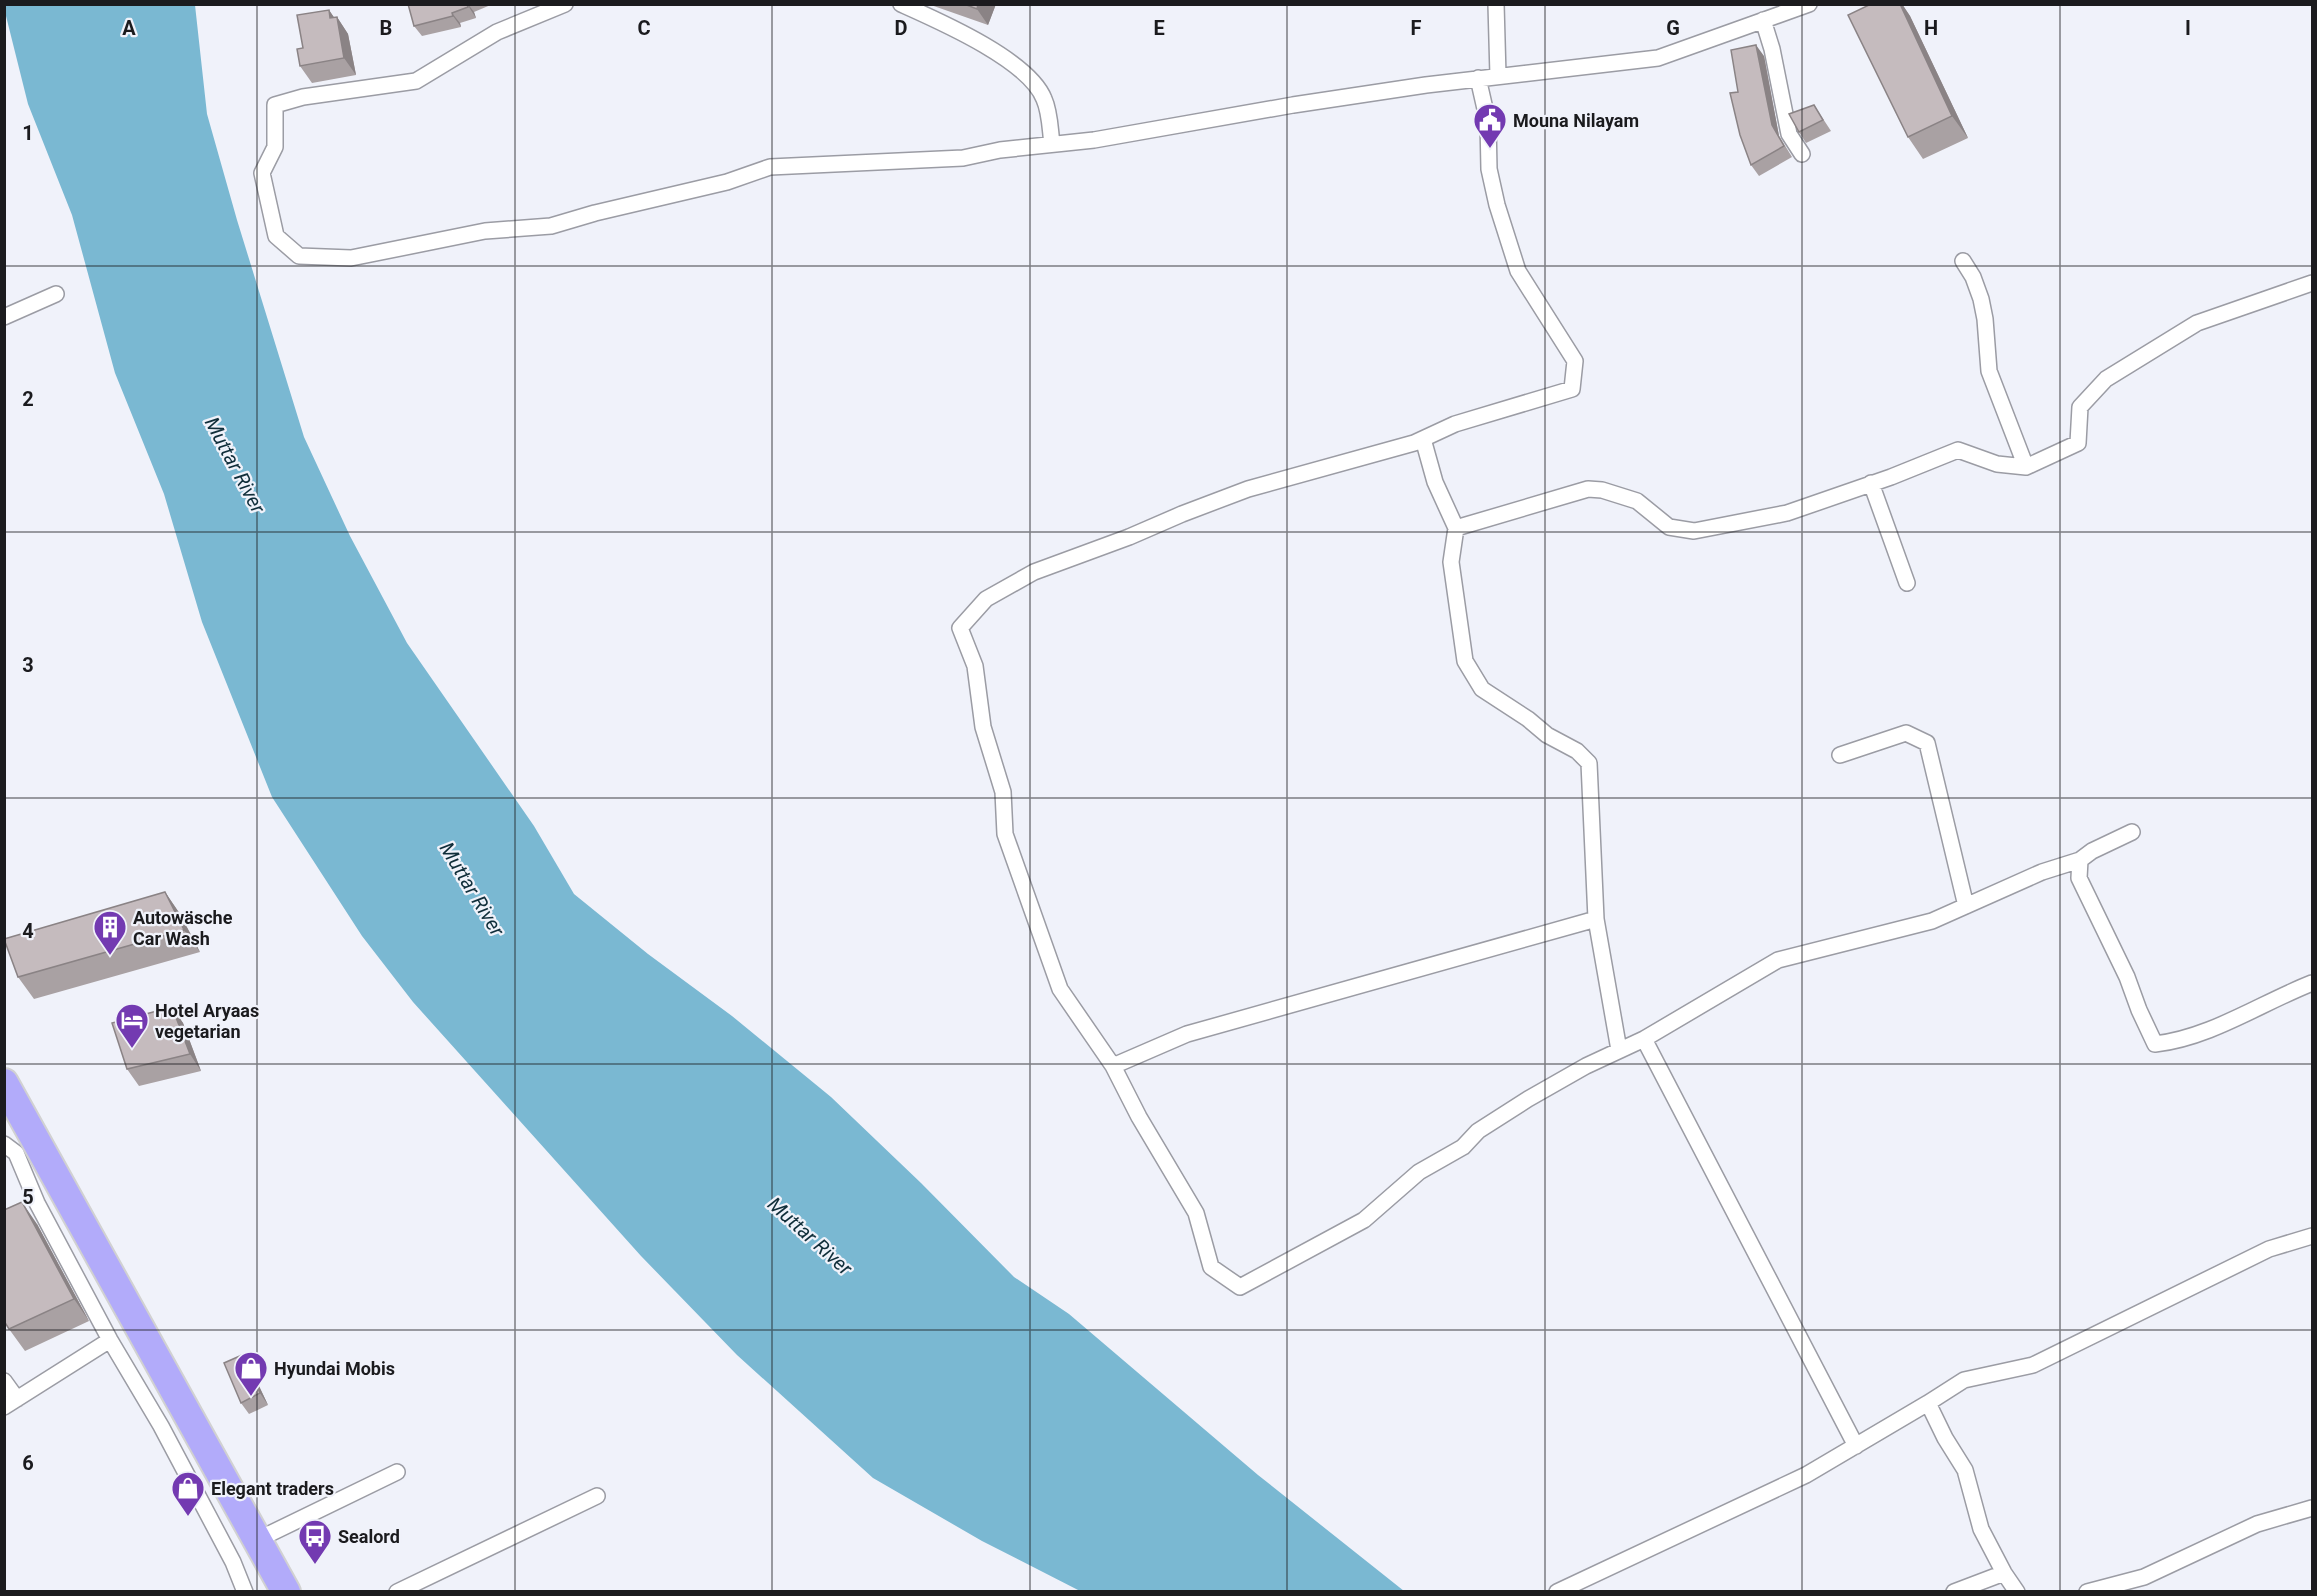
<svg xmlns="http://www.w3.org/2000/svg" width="2317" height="1596" font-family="Roboto,sans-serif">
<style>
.water{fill:#7ab8d2}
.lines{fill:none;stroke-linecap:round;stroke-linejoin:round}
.street-casing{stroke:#9b9ca4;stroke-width:18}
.highway-casing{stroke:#d1d1d2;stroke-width:32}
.street{stroke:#fff;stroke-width:15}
.highway{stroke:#b2abfa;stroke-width:28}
.wall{fill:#a9a1a3}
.shaded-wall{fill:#8a8385}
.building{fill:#c5bbbe;stroke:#8a8385;stroke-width:1.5}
.grid{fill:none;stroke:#1b1b1e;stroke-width:1.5;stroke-opacity:0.55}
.labels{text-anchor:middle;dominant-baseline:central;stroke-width:4.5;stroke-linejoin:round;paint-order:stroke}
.poi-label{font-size:18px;font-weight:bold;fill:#1b1b1e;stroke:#f0f2fa;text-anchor:start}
.water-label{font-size:20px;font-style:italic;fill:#102e3a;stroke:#f0f2fa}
.grid-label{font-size:20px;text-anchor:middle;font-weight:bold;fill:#1b1b1e;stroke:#f0f2fa;stroke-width:4.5;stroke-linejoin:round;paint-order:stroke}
</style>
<rect width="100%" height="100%" fill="#f0f2fa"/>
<path class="water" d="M4 5H195L207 114 237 220 304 437 350 536 407 643 534 826 574 894 648 954 732 1016 831 1097 921 1183 1014 1277 1069 1314 1258 1475 1404 1591H1080L982 1541 873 1478 737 1355 641 1256 413 1002 362 936 272 797 202 622 164 494 115 373 72 215 28 104 5 12Z"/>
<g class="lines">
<defs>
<path id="street" d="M565 4 497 32 416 81 303 97 275 105V147L262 173 276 236 299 256 351 258 485 231 551 226 595 213 727 182 770 167 963 158 1000 150 1094 140 1293 105 1426 85 1658 58 1809 4
M901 4C939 21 1029 60 1044 99 1050 112 1050 129 1052 144
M1496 4 1498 76
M1763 20 1772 49 1789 134 1802 154
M1478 78 1488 122 1489 169 1497 205 1518 271 1575 361 1572 389 1455 424 1414 443 1248 489 1182 514 1129 537 1034 572 986 599 960 628 975 666 983 727 1003 792 1005 834 1060 989 1113 1066 1139 1117 1196 1213 1211 1267 1240 1287 1364 1220 1419 1172 1463 1147 1478 1131 1528 1099 1586 1066 1644 1039 1778 960 1932 921 2042 872 2080 860
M1963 261 1973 277 1981 299 1985 319 1989 371 2026 467
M4 317 56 294
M1423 439 1435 482 1456 528 1451 562 1465 661 1482 689 1528 719 1547 735 1577 751 1589 763 1596 919 1619 1050
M1871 483 1907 583
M1456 528 1588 489 1602 490 1637 501 1669 527 1694 531 1787 513 1891 477 1958 450 1997 464 2026 467 2078 443 2080 407 2106 379 2197 323 2312 283
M1840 755 1906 733 1927 743 1966 906
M2132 832 2092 851 2080 860 2079 878 2127 977 2139 1010 2155 1044C2210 1038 2261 1003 2312 983
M1644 1039 1856 1446
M1113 1066 1187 1034 1596 919
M4 1144 16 1153 37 1203 110 1340 161 1426 233 1562 245 1592
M4 1381 17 1399
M4 1407 110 1340
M257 1540 397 1472
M397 1592 597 1496
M1557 1592 1806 1475 1928 1403
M1954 1592 2004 1573
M2017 1592 2004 1573 1981 1529 1965 1470 1945 1438 1928 1403 1964 1380 2033 1365 2269 1249 2312 1236
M2087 1592 2144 1577 2257 1524 2312 1508"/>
<path id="highway" d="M4 1083 286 1592"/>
</defs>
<use href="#street" class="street-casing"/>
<use href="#highway" class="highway-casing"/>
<use href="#street" class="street"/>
<use href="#highway" class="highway"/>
</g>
<path class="wall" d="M408 4H493L474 12 476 18 460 23 461 27 422 36 414 26Z
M928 4H996L988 25Z
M1871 4H1902L1910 16 1968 138 1923 159 1908 137Z
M329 10 334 18 337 17 348 34 356 75 312 83 300 66 303 48Z
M1764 56 1779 136 1792 157 1759 176 1751 165Z
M1814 105 1831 131 1806 143 1799 132Z
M165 892 180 914 200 952 34 999 18 977Z
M172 1007 183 1023 201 1071 139 1086 127 1069Z
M37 1224 89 1321 25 1351 9 1329Z
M242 1355 250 1367 268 1405 249 1414 241 1403Z"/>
<path class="shaded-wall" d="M467 4H468L474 12 476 18Z
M978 4H996L988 25 977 9Z
M1900 4H1902L1910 16 1968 138 1952 116Z
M329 10 338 23 337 17 348 34 356 75 344 58 330 18Z
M452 13 460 23 461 27 453 16Z
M1756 45 1764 56 1779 136 1792 157 1772 125Z
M165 892 180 914 200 952 184 930Z
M172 1007 183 1023 201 1071 190 1054Z
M22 1202 37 1224 89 1321 74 1299Z
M242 1355 250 1367 268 1405 260 1393Z"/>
<path class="building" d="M408 4H467L468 7 452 13 453 16 414 26Z
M964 4H978L977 9Z
M1871 4H1900L1952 116 1908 137 1848 15Z
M329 10 330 18 337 17 344 58 300 66 297 49 303 48 297 15Z
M1756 45 1772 125 1784 146 1751 165 1740 135 1730 93 1738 92 1731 50Z
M1814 105 1823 120 1799 132 1789 114Z
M165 892 184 930 18 977 4 939Z
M172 1007 190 1054 127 1069 112 1023Z
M22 1202 74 1299 9 1329 4 1321V1210Z
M242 1355 260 1393 241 1403 224 1363Z"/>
<path class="grid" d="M257 4V1592M515 4V1592M772 4V1592M1030 4V1592M1287 4V1592M1545 4V1592M1802 4V1592M2060 4V1592M4 266H2312M4 532H2312M4 798H2312M4 1064H2312M4 1330H2312"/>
<defs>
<symbol id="civic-pin" viewBox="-11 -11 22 30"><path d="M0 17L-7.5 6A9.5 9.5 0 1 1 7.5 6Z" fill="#733ab1" stroke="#f0f2fa"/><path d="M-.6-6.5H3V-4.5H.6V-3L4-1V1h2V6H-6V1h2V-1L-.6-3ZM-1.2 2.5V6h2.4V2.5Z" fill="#fff"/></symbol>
<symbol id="building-pin" viewBox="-11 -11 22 30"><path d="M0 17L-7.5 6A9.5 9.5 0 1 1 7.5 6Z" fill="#733ab1" stroke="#f0f2fa"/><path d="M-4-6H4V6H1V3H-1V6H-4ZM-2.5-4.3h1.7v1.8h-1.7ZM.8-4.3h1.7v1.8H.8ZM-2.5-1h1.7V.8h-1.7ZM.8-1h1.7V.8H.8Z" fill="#fff"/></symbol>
<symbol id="hotel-pin" viewBox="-11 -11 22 30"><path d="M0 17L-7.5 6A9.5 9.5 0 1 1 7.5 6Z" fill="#733ab1" stroke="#f0f2fa"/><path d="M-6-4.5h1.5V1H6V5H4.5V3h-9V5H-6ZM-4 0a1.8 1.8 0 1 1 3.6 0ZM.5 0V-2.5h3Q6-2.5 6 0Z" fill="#fff"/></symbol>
<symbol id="shop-pin" viewBox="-11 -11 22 30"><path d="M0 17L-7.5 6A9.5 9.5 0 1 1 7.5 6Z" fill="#733ab1" stroke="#f0f2fa"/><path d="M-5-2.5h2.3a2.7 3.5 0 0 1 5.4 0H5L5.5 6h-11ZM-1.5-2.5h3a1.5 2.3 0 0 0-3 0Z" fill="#fff"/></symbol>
<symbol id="bus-pin" viewBox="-11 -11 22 30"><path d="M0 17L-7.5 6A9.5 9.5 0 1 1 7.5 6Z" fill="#733ab1" stroke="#f0f2fa"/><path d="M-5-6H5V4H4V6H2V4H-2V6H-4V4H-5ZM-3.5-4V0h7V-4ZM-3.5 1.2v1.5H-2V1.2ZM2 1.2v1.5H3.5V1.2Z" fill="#fff"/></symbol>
</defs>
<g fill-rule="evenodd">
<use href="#civic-pin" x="1471" y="101" width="38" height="52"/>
<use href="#building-pin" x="91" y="908" width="38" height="52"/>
<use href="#hotel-pin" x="113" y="1001" width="38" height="52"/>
<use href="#shop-pin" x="232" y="1349" width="38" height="52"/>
<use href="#shop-pin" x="169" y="1469" width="38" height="52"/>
<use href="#bus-pin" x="296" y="1517" width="38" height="52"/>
</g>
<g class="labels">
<g class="poi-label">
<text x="1513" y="120">Mouna Nilayam</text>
<text x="133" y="917">Autowäsche<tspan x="133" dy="21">Car Wash</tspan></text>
<text x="155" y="1010">Hotel Aryaas<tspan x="155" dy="21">vegetarian</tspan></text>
<text x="274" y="1368">Hyundai Mobis</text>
<text x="211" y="1488">Elegant traders</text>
<text x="338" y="1536">Sealord</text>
</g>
<g class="water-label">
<text transform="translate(235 465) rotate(62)">Muttar River</text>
<text transform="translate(472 889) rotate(59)">Muttar River</text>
<text transform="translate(810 1236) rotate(42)">Muttar River</text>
</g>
</g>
<g class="grid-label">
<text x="129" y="35">A</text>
<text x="386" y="35">B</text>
<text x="644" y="35">C</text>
<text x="901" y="35">D</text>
<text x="1159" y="35">E</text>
<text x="1416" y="35">F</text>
<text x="1673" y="35">G</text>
<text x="1931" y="35">H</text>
<text x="2188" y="35">I</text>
<text x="28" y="140">1</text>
<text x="28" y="406">2</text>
<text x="28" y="672">3</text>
<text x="28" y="938">4</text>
<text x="28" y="1204">5</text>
<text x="28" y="1470">6</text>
</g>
<rect width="2317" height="1596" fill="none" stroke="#1b1b1e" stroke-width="12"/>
</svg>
